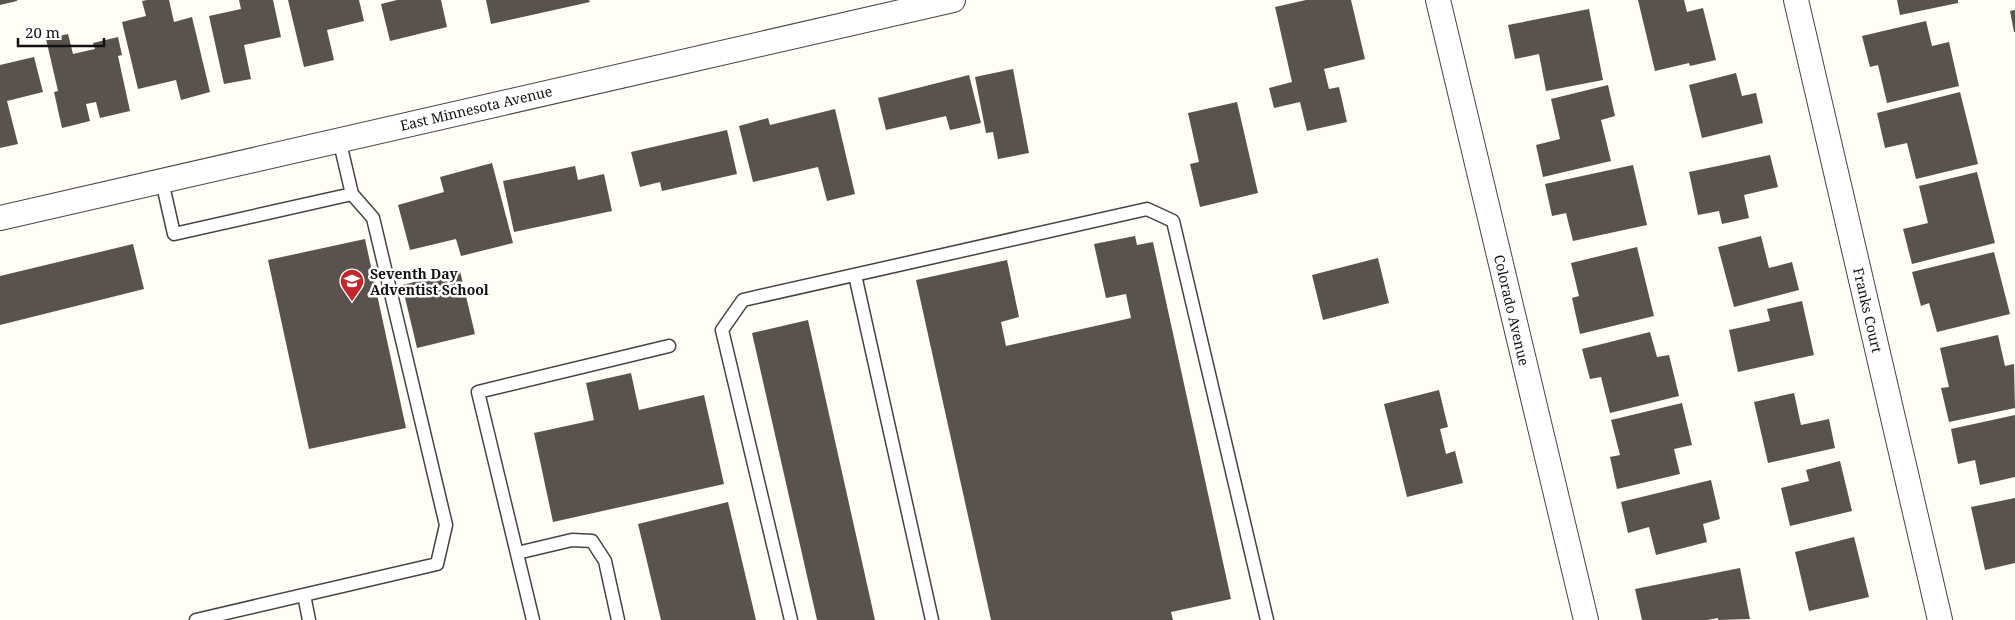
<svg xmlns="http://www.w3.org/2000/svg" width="2015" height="620" font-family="'Noto Serif',serif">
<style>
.building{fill:#5a524d}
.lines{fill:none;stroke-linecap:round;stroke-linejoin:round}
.lane-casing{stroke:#444;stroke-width:15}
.street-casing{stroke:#444;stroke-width:26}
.lane{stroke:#fff;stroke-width:12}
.street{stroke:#fff;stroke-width:24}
.labels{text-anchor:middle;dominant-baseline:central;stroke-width:5;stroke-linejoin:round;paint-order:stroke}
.street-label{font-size:14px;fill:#111;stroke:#fff}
.poi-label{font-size:14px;font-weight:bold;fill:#111;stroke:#fff;text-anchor:start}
</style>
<rect width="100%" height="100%" fill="#fffdf5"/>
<path class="building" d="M0 0H17V1L0 5Z
M147 0H169L174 22 192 17 210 92 181 100 176 80 138 89 122 22 146 16 142 1Z
M239 0H273L281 37 244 45 251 79 224 84 209 16 241 9Z
M288 0H359L364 21 327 30 334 60 304 67Z
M397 0H441L447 27 390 41 381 4Z
M486 0H589L590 2 491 24Z
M1306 0H1351L1365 59 1324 69 1329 89 1339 87 1347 122 1307 131 1300 102 1274 108 1269 88 1292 82 1275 7Z
M1638 0H1684L1687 12 1703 8 1716 60 1690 66 1689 63 1655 71Z
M1897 0H1958V3L1900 15Z
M1589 9 1603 80 1546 91 1539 54 1515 59 1508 25Z
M2015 10V32H2014L2010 11Z
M1926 21 1932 46 1949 42 1959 86 1887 103 1878 65 1870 67 1862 36Z
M68 34 73 54 95 49 93 43 118 37 122 55 118 56 130 111 100 118 96 102 86 104 90 121 62 128 54 92 58 91 46 39Z
M34 57 43 92 7 101 18 144 0 148V65Z
M1013 69 1029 153 998 159 993 132 986 133 975 77Z
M1736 73 1742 96 1756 93 1763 123 1702 138 1689 85Z
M969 75 981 123 950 130 946 116 886 130 878 98Z
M1608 85 1615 116 1601 120 1611 161 1543 177 1536 145 1560 139 1551 99Z
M1960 92 1978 164 1916 179 1907 143 1885 148 1877 113Z
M1237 102 1258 193 1200 207 1190 164 1199 162 1188 113Z
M835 109 855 194 827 201 818 167 753 182 739 126 768 118 770 125Z
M727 130 737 174 662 191 660 182 640 187 631 152Z
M1770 155 1778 187 1744 195 1749 218 1722 224 1719 211 1698 215 1689 172Z
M492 163 513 243 461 256 456 239 410 250 398 205 444 192 440 177Z
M1633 165 1647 225 1573 241 1566 213 1552 216 1545 184Z
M575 166 578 180 604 174 612 211 514 232 503 181Z
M1977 172 1995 243 1912 264 1903 229 1928 223 1919 186Z
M1135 236 1137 245 1153 242 1231 599 1171 612 1173 620H991L916 280 1007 260 1019 317 1001 322 1006 346 1131 318 1126 294 1106 298 1094 244Z
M1761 236 1769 268 1792 262 1799 290 1734 307 1718 247Z
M365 239 406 428 309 449 268 260Z
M133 244 144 289 0 325V276Z
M1637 247 1654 316 1580 334 1572 298 1579 296 1571 263Z
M1994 252 2010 314 1937 332 1929 303 1921 306 1912 272Z
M1378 258 1389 303 1323 320 1312 275Z
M460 271 475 334 417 348 402 285Z
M1802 301 1814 355 1738 372 1729 330 1770 321 1767 309Z
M808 320 875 620H817L752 333Z
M1650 332 1657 357 1669 355 1679 396 1610 413 1601 377 1590 379 1582 349Z
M1998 335 2005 366 2014 364 2015 408 1949 422 1941 388 1949 387 1940 348Z
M631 373 639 410 704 395 724 484 553 522 534 433 594 420 586 383Z
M1439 390 1448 427 1440 429 1446 454 1455 451 1463 483 1407 497 1384 404Z
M1794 393 1801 425 1829 419 1835 448 1768 463 1754 402Z
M1682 403 1692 445 1674 449 1680 474 1617 489 1610 457 1620 455 1611 420Z
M2015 415V477L1980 485 1975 460 1958 464 1951 429Z
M1840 461 1852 511 1790 526 1781 488 1809 481 1806 470Z
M1711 480 1720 519 1703 524 1707 542 1656 555 1649 527 1628 533 1621 502Z
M2015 498V563L1985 570 1971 507Z
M728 502 756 620H661L638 524Z
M1854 537 1869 597 1809 611 1795 552Z
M1740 568 1750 619 1718 620V618L1707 620H1642L1635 589Z"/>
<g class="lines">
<defs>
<path id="lane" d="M162 181 174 234 352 194 339 139
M855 275 932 620
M517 553 572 540 592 541 605 561 618 620
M304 595 309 620
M196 620 437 564 446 525 373 218 352 194
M533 620 478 392 669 346
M791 620 722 330 743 300 1147 209 1173 221 1267 620"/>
<path id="street" d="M1438 0 1586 620
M1796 0 1940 620
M0 218 953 0"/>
</defs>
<use href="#lane" class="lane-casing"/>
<use href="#street" class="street-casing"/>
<use href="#lane" class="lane"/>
<use href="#street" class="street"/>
</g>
<defs>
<symbol id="school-pin" viewBox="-11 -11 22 30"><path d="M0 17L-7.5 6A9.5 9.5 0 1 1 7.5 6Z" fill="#c4262e" stroke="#fff"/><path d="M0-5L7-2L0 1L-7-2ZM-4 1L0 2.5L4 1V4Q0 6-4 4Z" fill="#fff"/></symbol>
</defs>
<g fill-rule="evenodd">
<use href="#school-pin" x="338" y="267" width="28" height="38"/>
</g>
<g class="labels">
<g class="street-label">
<text transform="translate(476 108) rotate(-13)">East Minnesota Avenue</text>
<text transform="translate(1512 310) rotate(77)">Colorado Avenue</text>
<text transform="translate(1868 310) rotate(77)">Franks Court</text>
</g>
<g class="poi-label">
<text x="370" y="273">Seventh Day<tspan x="370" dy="16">Adventist School</tspan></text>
</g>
</g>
<path d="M18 38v8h86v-8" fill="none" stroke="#111111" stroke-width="2.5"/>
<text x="25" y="38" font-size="15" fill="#111111" stroke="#ffffff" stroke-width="4" paint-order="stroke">20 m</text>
</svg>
